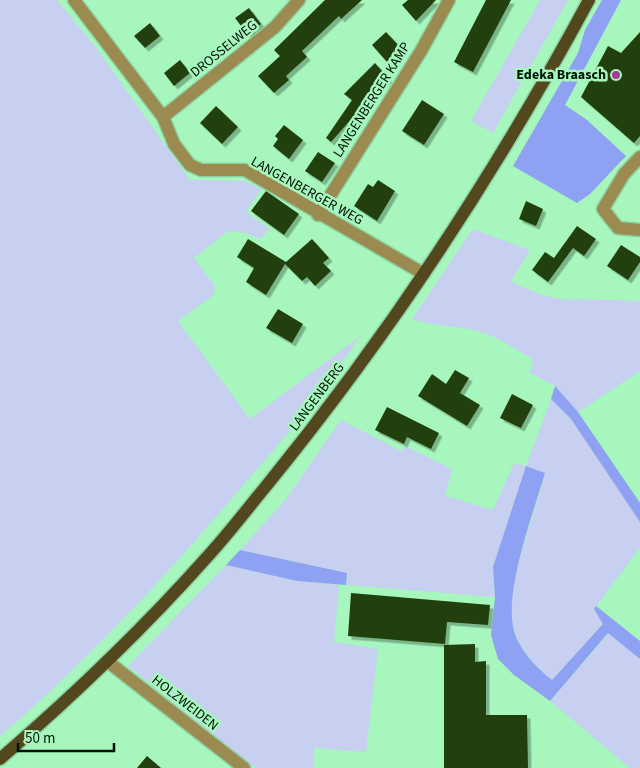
<svg xmlns="http://www.w3.org/2000/svg" width="640" height="768" font-family="'Source Sans 3',sans-serif">
<style>
.green{fill:#c7d0f1}
.forest{fill:#8ea1f2}
.building{fill:#244109;filter:url(#shadow)}
.lines{fill:none;stroke-linecap:round;stroke-linejoin:round}
.minor-casing{stroke:#8bd2a1;stroke-width:15}
.major-casing{stroke:#8bd2a1;stroke-width:15}
.minor{stroke:#9c8b50;stroke-width:12}
.major{stroke:#52471d;stroke-width:12}
.poi-dot{fill:#a73a99;stroke:#a6f6be;stroke-width:2}
.labels{text-anchor:middle;dominant-baseline:central;stroke-width:5;stroke-linejoin:round;paint-order:stroke}
.street-label{font-size:14px;fill:#001406;stroke:#a6f6be}
.poi-label{font-size:14px;font-weight:bold;fill:#001406;stroke:#a6f6be;text-anchor:end}
</style>
<defs>
<filter id="shadow"><feDropShadow dx="3.5" dy="3.5" stdDeviation="0" flood-color="#0004"/></filter>
</defs>
<rect width="100%" height="100%" fill="#a6f6be"/>
<path class="green" d="M0 0H57L94 45 190 180 245 181 261 189 246 212 270 229 260 239 246 233 228 231 194 258 215 286 214 295 178 321 250 419 360 336C321 397 273 451 226 505 156 587 82 666 0 736Z
M540 0H568L493 133 471 121Z
M473 229 530 250 511 281C530 291 554 302 576 299L640 301V371L578 412 555 386 530 373 533 359C515 349 497 336 477 331 456 325 434 327 412 319Z
M551 399 571 419 640 522V548L594 609 603 624 552 680C537 667 524 655 516 636 499 596 536 515 545 473L527 466 493 567 495 597 346 585 347 573 240 550 286 499 341 420 401 451 405 446 452 469 445 496 493 510 514 463 526 466Z
M226 565 297 581 339 585 334 642 378 649 366 752 314 748 313 768H258L250 765 128 666Z
M609 633 640 659V768H630L550 701Z"/>
<path class="forest" d="M602 0H621L565 105 587 120 626 156 590 194 577 203 513 166 578 53 585 30Z
M555 386 578 412 640 503V522L571 419 551 399Z
M526 466 545 473C534 512 500 599 516 637 524 655 537 668 552 680L603 624 594 609 596 606 640 641V659L608 633 550 701 514 675 498 659 491 635 495 597 493 567Z
M240 550 347 573 346 585 297 581 226 565Z"/>
<path class="building" d="M325 0H362L341 19 339 16 302 51 307 57 286 76 289 80 274 93 258 76 280 56 274 50Z
M408 0H436L416 21 402 5Z
M486 0H511L473 72 454 62Z
M249 8 261 24 248 35 235 18Z
M150 23 160 36 145 48 134 36Z
M386 32 402 49 387 62 372 45Z
M640 32V136L634 143 581 97 608 46 621 53Z
M180 60 190 73 174 86 164 73Z
M375 63 389 79 366 99 371 104 357 119 354 116 331 142 326 138 352 100 344 94Z
M422 100 444 114 424 145 402 131Z
M216 106 238 127 222 144 200 123Z
M284 125 303 140 289 159 273 146 278 139 275 136Z
M318 152 335 163 322 182 305 171Z
M378 180 395 191 377 221 354 206 368 184 373 187Z
M266 191 299 214 284 235 251 211Z
M526 201 543 209 536 226 519 219Z
M577 226 596 239 584 256 573 248 548 282 532 270 545 252 554 258Z
M248 239 286 262 312 239 329 258 323 263 331 271 315 286 307 277 302 281 285 264 266 295 246 282 254 268 237 257Z
M621 245 640 257V262L628 280 607 266Z
M278 309 303 324 292 343 266 328Z
M455 370 469 378 460 393 480 405 467 426 418 396 432 374 446 384Z
M512 394 533 405 521 428 500 418Z
M387 407 439 433 431 449 407 437 404 444 375 430Z
M351 593 490 605 488 625 447 622 445 644 348 636Z
M475 644V662L486 661V715H527L528 768H444V645Z
M147 756 161 768H137Z"/>
<g class="lines">
<defs>
<path id="minor" d="M74 0 163 117 174 144 190 165 201 170H245L424 274
M163 117 275 27 299 0
M640 157 624 174 603 209 618 228 640 230
M318 215 421 51 449 0
M107 661 244 768"/>
<path id="major" d="M0 759C73 696 144 628 208 556 229 533 248 508 267 485 390 334 497 171 589 0"/>
</defs>
<use href="#minor" class="minor-casing"/>
<use href="#major" class="major-casing"/>
<use href="#minor" class="minor"/>
<use href="#major" class="major"/>
</g>
<circle class="poi-dot" cx="616" cy="75" r="5"/>
<g class="labels">
<g class="street-label">
<text transform="translate(224 49) rotate(-39)">DROSSELWEG</text>
<text transform="translate(372 100) rotate(-58)">LANGENBERGER KAMP</text>
<text transform="translate(307 191) rotate(29)">LANGENBERGER WEG</text>
<text transform="translate(317 397) rotate(-53)">LANGENBERG</text>
<text transform="translate(185 703) rotate(38)">HOLZWEIDEN</text>
</g>
<g class="poi-label">
<text x="606" y="75">Edeka Braasch</text>
</g>
</g>
<path d="M18 743v8h96v-8" fill="none" stroke="#001406" stroke-width="2.5"/>
<text x="25" y="743" font-size="15" fill="#001406" stroke="#a6f6be" stroke-width="4" paint-order="stroke">50 m</text>
</svg>
